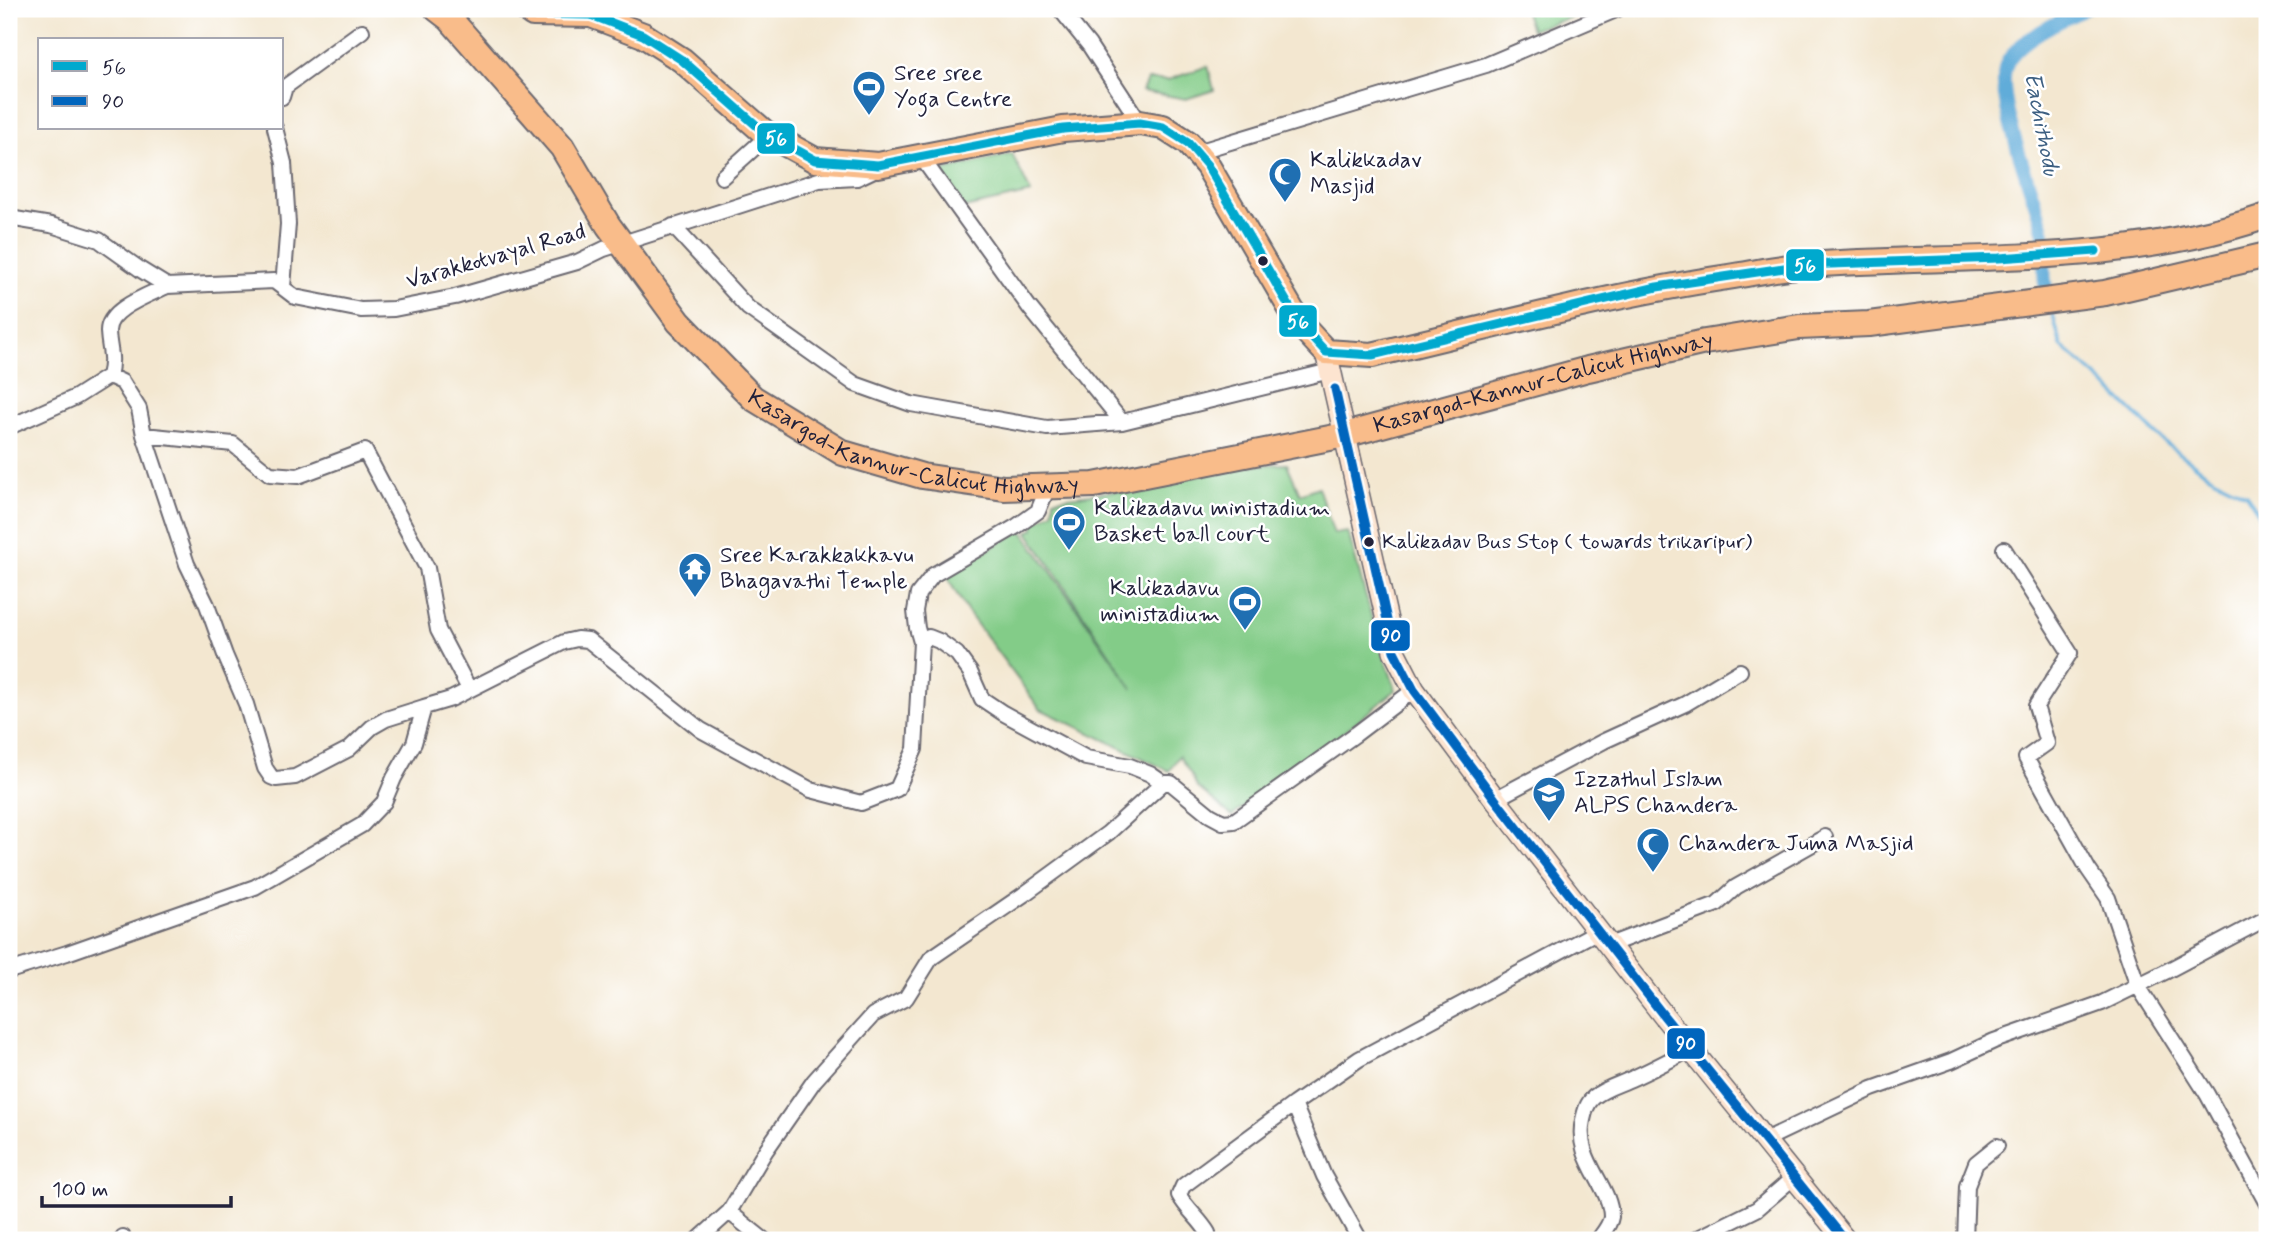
<svg xmlns="http://www.w3.org/2000/svg" width="2276" height="1249" font-family="Mynerve,sans-serif">
<style>
.green{fill:#83cc88;stroke:#527762;stroke-width:2}
.lines{fill:none;stroke-linecap:round;stroke-linejoin:round}
.stream{stroke:#60acd9;stroke-width:3.5}
.canal{stroke:#60acd9;stroke-width:14}
.minor-casing{stroke:#6b676f;stroke-width:18}
.secondary-casing{stroke:#6b676f;stroke-width:24}
.trunk-casing{stroke:#6b676f;stroke-width:28}
.minor{stroke:#fff;stroke-width:14}
.secondary{stroke:#fde4d0;stroke-width:21}
.trunk{stroke:#f9bc8a;stroke-width:24}
.bus-1-casing{stroke:#fff;stroke-width:14}
.bus-2-casing{stroke:#fff;stroke-width:14}
.bus-1{stroke:#00a9ce;stroke-width:9}
.bus-2{stroke:#0065bd;stroke-width:9}
.bus-dot{fill:#22223b;stroke:#fff;stroke-width:2.5}
.labels{text-anchor:middle;dominant-baseline:central;stroke-width:5;stroke-linejoin:round;paint-order:stroke}
.bus-label{font-size:21px;fill:#22223b;stroke:#fff;text-anchor:start}
.poi-label{font-size:23px;fill:#22223b;stroke:#fff;text-anchor:start}
.street-label{font-size:23px;fill:#22223b;stroke:#fff}
.water-label{font-size:24px;font-style:italic;fill:#3e6082;stroke:#fff}
.line-badge{stroke:#fff;stroke-width:2.5}
.badge-label{font-size:19px;text-anchor:middle;font-weight:bold;fill:#fff}
</style>
<rect width="100%" height="100%" fill="#fff"/>
<filter id="ink" filterUnits="userSpaceOnUse"><feTurbulence type="fractalNoise" baseFrequency=".0143" numOctaves="2"/><feDisplacementMap in="SourceGraphic" scale="14" xChannelSelector="R" yChannelSelector="G"/><feConvolveMatrix kernelMatrix="1 2 1 2 8 2 1 2 1" color-interpolation-filters="sRGB"/></filter>
<filter id="wash" filterUnits="userSpaceOnUse"><feTurbulence type="fractalNoise" baseFrequency=".00686" numOctaves="4" result="noise"/><feDisplacementMap in="SourceGraphic" scale="28" xChannelSelector="R" yChannelSelector="G"/><feGaussianBlur stdDeviation="1.57" result="paint"/><feColorMatrix in="noise" values="0 0 0 0 0 0 0 0 0 0 0 0 0 0 0 0 0 1.4 0 .05"/><feComposite in="paint" operator="in"/></filter>
<g filter="url(#wash)">
<rect width="100%" height="100%" fill="#f3e7d0"/>
<path class="green" d="M1524 9H1598L1531 30Z
M1208 66 1214 90 1186 99 1142 91 1147 80H1168Z
M1012 154 1031 193 964 208 942 171Z
M1287 464 1300 494 1318 487 1334 534 1348 532 1376 633 1396 690 1335 739 1232 816 1197 787 1192 776 1179 756 1169 771 1040 709 967 611 945 574 1022 530 1133 689 1028 532 1034 529V523L1053 512 1054 499 1122 490 1250 465Z"/>
<g class="lines">
<path class="stream" d="M2052 311 2061 346 2094 374 2163 441 2210 476 2246 494 2259 514 2267 538"/>
<path class="canal" d="M2046 287C2041 270 2048 251 2044 234 2036 197 1992 95 2007 63 2018 39 2062 20 2085 9"/>
</g>
</g>
<g filter="url(#ink)">
<g class="lines">
<defs>
<path id="minor" d="M1060 9 1089 45 1140 123
M282 97 285 87 362 31
M275 128 284 163 288 224 283 287
M1197 152 1486 65 1618 9
M921 157 1029 307 1122 422
M722 177 762 141 764 132
M9 218 51 225 99 240 141 270 167 286 274 281 295 297 361 310 394 309 455 297 577 262 604 249 819 180 857 178 876 169
M673 226 748 308 855 384 911 404 1047 428 1122 422 1330 371
M109 376 122 382 139 409 144 435 187 564 207 605 225 655 246 704 265 768 271 777 276 779 295 777 349 749 372 727 386 719 424 707
M9 427 76 397 109 376C114 356 109 351 108 332 107 309 149 295 167 286
M144 435 233 444 270 474 298 476 365 451 427 568 438 630 469 689
M2004 549 2070 653 2036 706 2047 743 2026 758 2088 869 2108 898 2138 986 2207 1094 2267 1204
M921 642 929 637 939 641 957 654 970 672 982 699 1003 713 1086 758 1130 766 1150 774 1163 783
M1495 799 1604 741 1685 704 1740 671
M1609 945 1717 904 1736 887 1825 837
M9 971 67 953 255 887 362 825 384 802 394 778 414 743 424 707 451 699 564 642 577 639 588 640 701 730 811 790 861 803 897 789 915 749 921 642 917 628 915 611 918 594 933 575 1017 526 1038 511 1048 487
M1294 1104 1324 1176 1360 1240
M1765 1140 1872 1089 1951 1061 1994 1041 2102 1003 2165 972 2267 918
M729 1212 764 1240
M1208 1233C1200 1219 1187 1210 1179 1195L1183 1186 1294 1104 1359 1059 1598 931
M123 1237 124 1240
M698 1240 729 1212 766 1150 814 1081 873 1015 906 998 931 958 1023 895 1108 833 1163 783H1171L1210 815 1223 822 1234 821 1356 734 1414 690
M1598 1240C1603 1233 1610 1225 1611 1217 1611 1185 1574 1160 1583 1120 1585 1111 1587 1103 1594 1097 1605 1088 1621 1084 1633 1078 1653 1069 1672 1059 1691 1049
M1694 1240 1757 1209 1794 1177
M1965 1240 1967 1186 1976 1163 1997 1146"/>
<path id="secondary" d="M1326 352 1394 651 1414 690 1495 799 1664 1016 1845 1240"/>
<g id="trunk">
<path id="s1" d="M437 9 450 19 562 147 608 225 679 322 753 398 843 453 922 476 1004 488 1094 485 1345 435 1588 369 1705 342 1799 327 1869 324 2105 293 2267 255"/>
<path d="M526 9 533 14 591 15 643 35 682 60 764 132 815 160 878 165 1063 129 1140 123 1163 127 1188 143 1207 165 1299 323 1326 352 1372 355C1491 327 1608 295 1728 277 1754 273 1781 267 1807 265 1961 254 2119 267 2267 216"/>
</g>
</defs>
<use href="#minor" class="minor-casing"/>
<use href="#secondary" class="secondary-casing"/>
<use href="#trunk" class="trunk-casing"/>
<use href="#minor" class="minor"/>
<use href="#secondary" class="secondary"/>
<use href="#trunk" class="trunk"/>
<defs>
<path id="bus-1" d="M526 9 533 14 591 15 643 35 682 60 764 132 815 160 878 165 1063 129 1140 123 1163 127 1188 143 1207 165 1299 323 1326 352 1372 355 1657 287 1804 265 1999 258 2096 251"/>
<path id="bus-2" d="M1335 389 1394 651 1414 690 1495 799 1664 1016 1845 1240"/>
</defs>
<use href="#bus-1" class="bus-1-casing"/>
<use href="#bus-2" class="bus-2-casing"/>
<use href="#bus-1" class="bus-1"/>
<use href="#bus-2" class="bus-2"/>
</g>
</g>
<defs>
<symbol id="stadium-pin" viewBox="-11 -11 22 30"><path d="M0 17L-7.5 6A9.5 9.5 0 1 1 7.5 6Z" fill="#1f6fb2" stroke="#fff"/><path d="M0-5a6.5 5 0 1 0 0 10a6.5 5 0 1 0 0-10ZM-3.5-1.8h7v3.6h-7Z" fill="#fff"/></symbol>
<symbol id="mosque-pin" viewBox="-11 -11 22 30"><path d="M0 17L-7.5 6A9.5 9.5 0 1 1 7.5 6Z" fill="#1f6fb2" stroke="#fff"/><path d="M3.5-4.9A6 6 0 1 0 3.5 4.9A5 5 0 1 1 3.5-4.9Z" fill="#fff"/></symbol>
<symbol id="temple-pin" viewBox="-11 -11 22 30"><path d="M0 17L-7.5 6A9.5 9.5 0 1 1 7.5 6Z" fill="#1f6fb2" stroke="#fff"/><path d="M0-6L5-2H3V0L6.5 2.5H4V6H1.5V3h-3V6H-4V2.5H-6.5L-3 0V-2H-5Z" fill="#fff"/></symbol>
<symbol id="school-pin" viewBox="-11 -11 22 30"><path d="M0 17L-7.5 6A9.5 9.5 0 1 1 7.5 6Z" fill="#1f6fb2" stroke="#fff"/><path d="M0-5L7-2L0 1L-7-2ZM-4 1L0 2.5L4 1V4Q0 6-4 4Z" fill="#fff"/></symbol>
</defs>
<g fill-rule="evenodd">
<use href="#stadium-pin" x="850" y="68" width="38" height="52"/>
<use href="#mosque-pin" x="1266" y="155" width="38" height="52"/>
<use href="#stadium-pin" x="1050" y="503" width="38" height="52"/>
<use href="#temple-pin" x="676" y="550" width="38" height="52"/>
<use href="#stadium-pin" x="1226" y="583" width="38" height="52"/>
<use href="#school-pin" x="1530" y="774" width="38" height="52"/>
<use href="#mosque-pin" x="1634" y="825" width="38" height="52"/>
</g>
<g class="bus-dot">
<circle cx="1263" cy="261" r="6"/>
<circle cx="1369" cy="542" r="6"/>
</g>
<g class="labels">
<g class="bus-label">
<text x="1382" y="542">Kalikadav Bus Stop ( towards trikaripur)</text>
</g>
<g class="poi-label">
<text x="894" y="74">Sree sree<tspan x="894" dy="26">Yoga Centre</tspan></text>
<text x="1310" y="161">Kalikkadav<tspan x="1310" dy="26">Masjid</tspan></text>
<text x="1094" y="509">Kalikadavu ministadium<tspan x="1094" dy="26">Basket ball court</tspan></text>
<text x="720" y="556">Sree Karakkakkavu<tspan x="720" dy="26">Bhagavathi Temple</tspan></text>
<text x="1220" y="589" text-anchor="end">Kalikadavu<tspan x="1220" dy="26">ministadium</tspan></text>
<text x="1574" y="780">Izzathul Islam<tspan x="1574" dy="26">ALPS Chandera</tspan></text>
<text x="1678" y="844">Chandera Juma Masjid</text>
</g>
<g class="street-label">
<text transform="translate(496 257) rotate(-16)">Varakkotvayal Road</text>
<text stroke="none"><textPath href="#s1" startOffset="1325">Kasargod-Kannur-Calicut Highway</textPath></text>
<text stroke="none"><textPath href="#s1" startOffset="674">Kasargod-Kannur-Calicut Highway</textPath></text>
</g>
<g class="water-label">
<text transform="translate(2041 124) rotate(79)">Eachithodu</text>
</g>
</g>
<g class="line-badge">
<rect x="756" y="122" width="40" height="33" rx="7" fill="#00a9ce"/>
<rect x="1785" y="248" width="40" height="34" rx="7" fill="#00a9ce"/>
<rect x="1278" y="304" width="40" height="34" rx="7" fill="#00a9ce"/>
<rect x="1370" y="619" width="41" height="33" rx="7" fill="#0065bd"/>
<rect x="1666" y="1027" width="40" height="33" rx="7" fill="#0065bd"/>
</g>
<g class="badge-label">
<text x="776" y="145">56</text>
<text x="1805" y="272">56</text>
<text x="1298" y="328">56</text>
<text x="1391" y="642">90</text>
<text x="1686" y="1050">90</text>
</g>
<rect width="2276" height="1249" fill="none" stroke="#fff" stroke-width="35"/>
<rect x="38" y="38" width="245" height="91" fill="#ffffff" stroke="#a7a7b1" stroke-width="2"/>
<rect x="52" y="61" width="35" height="10" fill="#00a9ce" stroke="#a7a7b1" stroke-width="2"/>
<text x="102" y="74" font-size="21" fill="#22223b">56</text>
<rect x="52" y="96" width="35" height="10" fill="#0065bd" stroke="#a7a7b1" stroke-width="2"/>
<text x="102" y="108" font-size="21" fill="#22223b">90</text>
<path d="M42 1196v10h189v-10" fill="none" stroke="#22223b" stroke-width="3.5"/>
<text x="52" y="1196" font-size="21" fill="#22223b" stroke="#ffffff" stroke-width="5" paint-order="stroke">100 m</text>
</svg>
